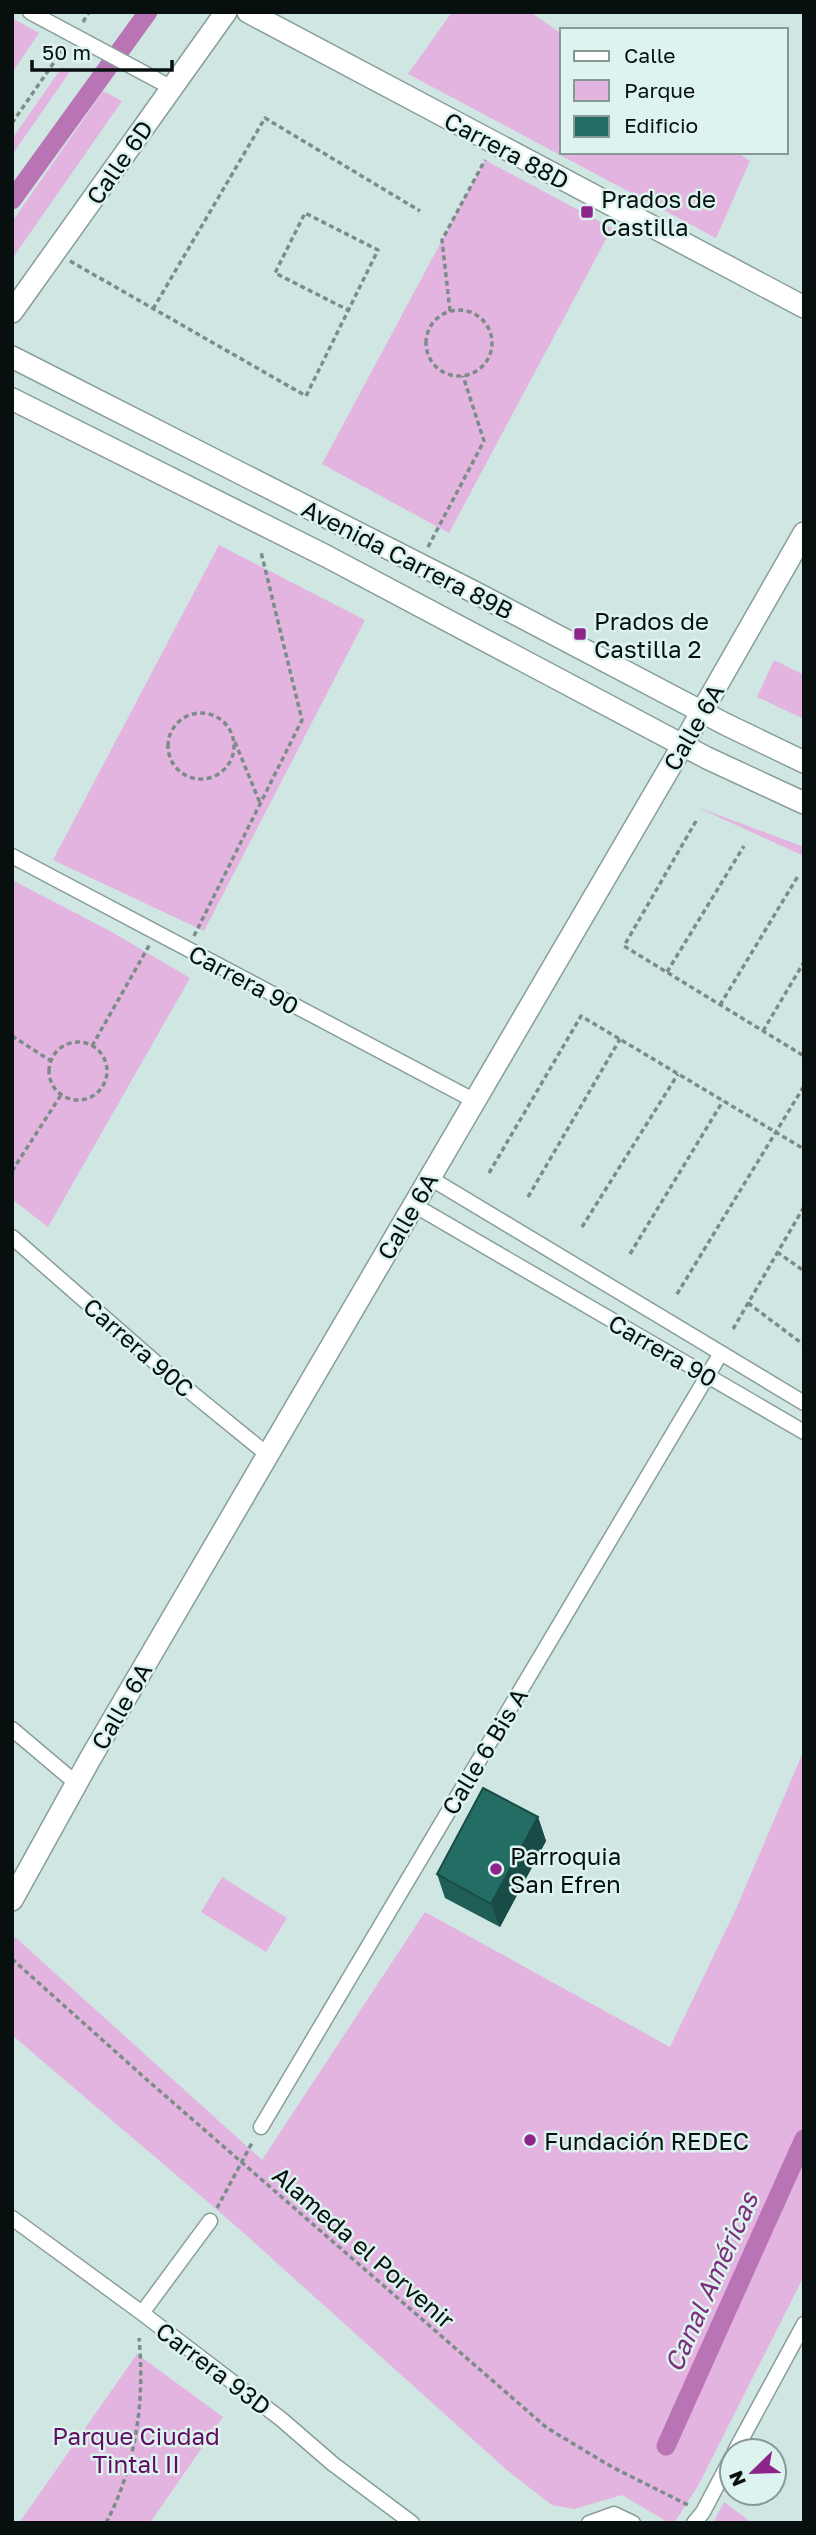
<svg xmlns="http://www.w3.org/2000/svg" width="816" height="2535" font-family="'Golos Text',sans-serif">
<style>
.green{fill:#e4b4e0}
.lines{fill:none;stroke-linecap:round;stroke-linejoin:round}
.canal{stroke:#b974b5;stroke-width:19}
.street-casing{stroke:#889e9a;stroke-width:17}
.secondary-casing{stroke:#889e9a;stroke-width:24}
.path{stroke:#7b8c89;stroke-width:3.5;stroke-dasharray:5 3.5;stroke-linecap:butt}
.street{stroke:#fff;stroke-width:14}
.secondary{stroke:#fff;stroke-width:21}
.wall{fill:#1f5e56}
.shaded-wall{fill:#194c46}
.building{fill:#246d64;stroke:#194c46;stroke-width:2}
.poi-dot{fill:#8d258b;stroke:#dcf3ef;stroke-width:2.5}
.labels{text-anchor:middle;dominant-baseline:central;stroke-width:5;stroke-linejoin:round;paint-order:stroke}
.street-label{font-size:24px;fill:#08100f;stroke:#dcf3ef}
.poi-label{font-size:24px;fill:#08100f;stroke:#dcf3ef;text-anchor:start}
.park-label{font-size:24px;fill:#620b62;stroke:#dcf3ef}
.water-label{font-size:26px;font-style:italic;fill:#7f2c7d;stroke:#dcf3ef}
</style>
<rect width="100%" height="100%" fill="#cfe6e2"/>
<path class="green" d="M452 12H530L562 34V152H737L750 161 716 238 408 74Z
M12 18 39 33 12 73Z
M62 67 71 70 12 155V139Z
M103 91 122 101 12 259V222Z
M485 160 612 228 449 533 322 464Z
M219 545 365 620 204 931 53 860Z
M774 660 804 675V719L757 697Z
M694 806 804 847V856Z
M12 880 110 931 190 978 48 1227 12 1199Z
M804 1750V2276L698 2486 674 2523H669L622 2495 574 2509 552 2505 509 2472 237 2227 12 2035V1943L15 1937 262 2160 425 1912 670 2047 736 1909Z
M222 1877 287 1918 266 1952 201 1912Z
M137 2354 223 2417 150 2523H19Z
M724 2502 752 2523H713Z"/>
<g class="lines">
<path class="canal" d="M12 200 148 12
M666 2446 804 2139"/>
<defs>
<path id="street" d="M30 12 172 88
M12 856 475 1101
M430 1178 804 1403
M414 1205 804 1432
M12 1237 171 1376 268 1455
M12 1729 76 1783
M261 2127 721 1353
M12 2218 142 2313 281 2419 333 2464 412 2523
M142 2313 210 2221
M735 2451 804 2324
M589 2523 614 2514 633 2523
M694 2523 703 2512 732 2457"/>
<path id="secondary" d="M248 12 804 307
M12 312 226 12
M12 357 476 593 725 724 804 762
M12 399 326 556 707 758 804 803
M12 1900 90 1759 673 762 804 533"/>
</defs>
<use href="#street" class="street-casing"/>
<use href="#secondary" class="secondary-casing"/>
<path class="path" d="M83 22 89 12
M12 123 64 48
M70 261 306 396 378 250 305 213 275 273 350 311
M153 309 265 118 420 211
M426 343a33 33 0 1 1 66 0a33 33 0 1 1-66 0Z
M450 311 442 240 485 160
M428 547 484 441 463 376
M168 746a33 33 0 1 1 66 0a33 33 0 1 1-66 0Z
M235 742 260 803
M696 821 624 946 804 1056
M194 936 302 720 261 552
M667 972 744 846
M720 1005 798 876
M763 1031 804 962
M12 1036 51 1061
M49 1071a29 29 0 1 1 58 0a29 29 0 1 1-58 0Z
M92 1046 150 944
M12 1171 61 1095
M489 1173 581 1016 804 1149
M528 1197 620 1039
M582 1227 678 1074
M777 1252 804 1271
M630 1254 723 1101
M677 1294 804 1086
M748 1303 804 1345
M733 1329 804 1207
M12 1959 146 2079 547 2428 612 2467 690 2506
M217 2208 253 2141
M106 2523C136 2466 145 2401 139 2338"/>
<use href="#street" class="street"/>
<use href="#secondary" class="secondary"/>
</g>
<path class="wall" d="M538 1817 546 1841 500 1927 445 1898 437 1874Z"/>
<path class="shaded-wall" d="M538 1817 546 1841 500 1927 491 1904Z"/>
<path class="building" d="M483 1788 538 1817 491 1904 437 1874Z"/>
<g class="poi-dot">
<rect x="580" y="205" width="14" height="14" rx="3.5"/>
<rect x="573" y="627" width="14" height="14" rx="3.5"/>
<circle cx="496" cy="1869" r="7"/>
<circle cx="530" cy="2140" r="7"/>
</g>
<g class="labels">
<g class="street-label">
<text transform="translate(507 150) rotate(28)">Carrera 88D</text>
<text transform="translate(119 162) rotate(-55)">Calle 6D</text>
<text transform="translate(408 559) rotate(27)">Avenida Carrera 89B</text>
<text transform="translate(693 727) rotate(-60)">Calle 6A</text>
<text transform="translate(244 979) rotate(28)">Carrera 90</text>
<text transform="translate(407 1216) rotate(-60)">Calle 6A</text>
<text transform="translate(139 1347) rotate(41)">Carrera 90C</text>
<text transform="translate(663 1350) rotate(30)">Carrera 90</text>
<text transform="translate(121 1706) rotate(-60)">Calle 6A</text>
<text transform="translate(484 1751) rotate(-59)">Calle 6 Bis A</text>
<text transform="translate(364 2247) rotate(41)">Alameda el Porvenir</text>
<text transform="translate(214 2368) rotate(37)">Carrera 93D</text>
</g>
<g class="poi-label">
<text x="601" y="198">Prados de<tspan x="601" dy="28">Castilla</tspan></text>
<text x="594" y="620">Prados de<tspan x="594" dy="28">Castilla 2</tspan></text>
<text x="510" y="1855">Parroquia<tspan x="510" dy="28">San Efren</tspan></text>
<text x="544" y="2140">Fundación REDEC</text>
</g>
<g class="park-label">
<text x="136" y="2435">Parque Ciudad<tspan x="136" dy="28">Tintal II</tspan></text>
</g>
<g class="water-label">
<text transform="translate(711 2282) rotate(-66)">Canal Américas</text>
</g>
</g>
<rect width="816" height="2535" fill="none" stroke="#08100f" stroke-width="28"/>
<rect x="560" y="28" width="228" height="126" fill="#dcf3ef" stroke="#879895" stroke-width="2"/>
<rect x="574" y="51" width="35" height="10" fill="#ffffff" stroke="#879895" stroke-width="2"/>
<text x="624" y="63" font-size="21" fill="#08100f">Calle</text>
<rect x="574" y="80" width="35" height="21" fill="#e4b4e0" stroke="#879895" stroke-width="2"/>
<text x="624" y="98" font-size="21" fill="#08100f">Parque</text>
<rect x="574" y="116" width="35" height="21" fill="#246d64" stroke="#879895" stroke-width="2"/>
<text x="624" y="133" font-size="21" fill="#08100f">Edificio</text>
<g transform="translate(753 2472) rotate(247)"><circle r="33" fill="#dcf3ef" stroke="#879895" stroke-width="2"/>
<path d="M0-5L12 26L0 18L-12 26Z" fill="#8d258b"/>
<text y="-10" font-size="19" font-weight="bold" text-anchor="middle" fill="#08100f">N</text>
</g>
<path d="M32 60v10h140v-10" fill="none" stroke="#08100f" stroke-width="3.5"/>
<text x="42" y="60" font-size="21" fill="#08100f" stroke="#dcf3ef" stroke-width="5" paint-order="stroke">50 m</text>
</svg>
